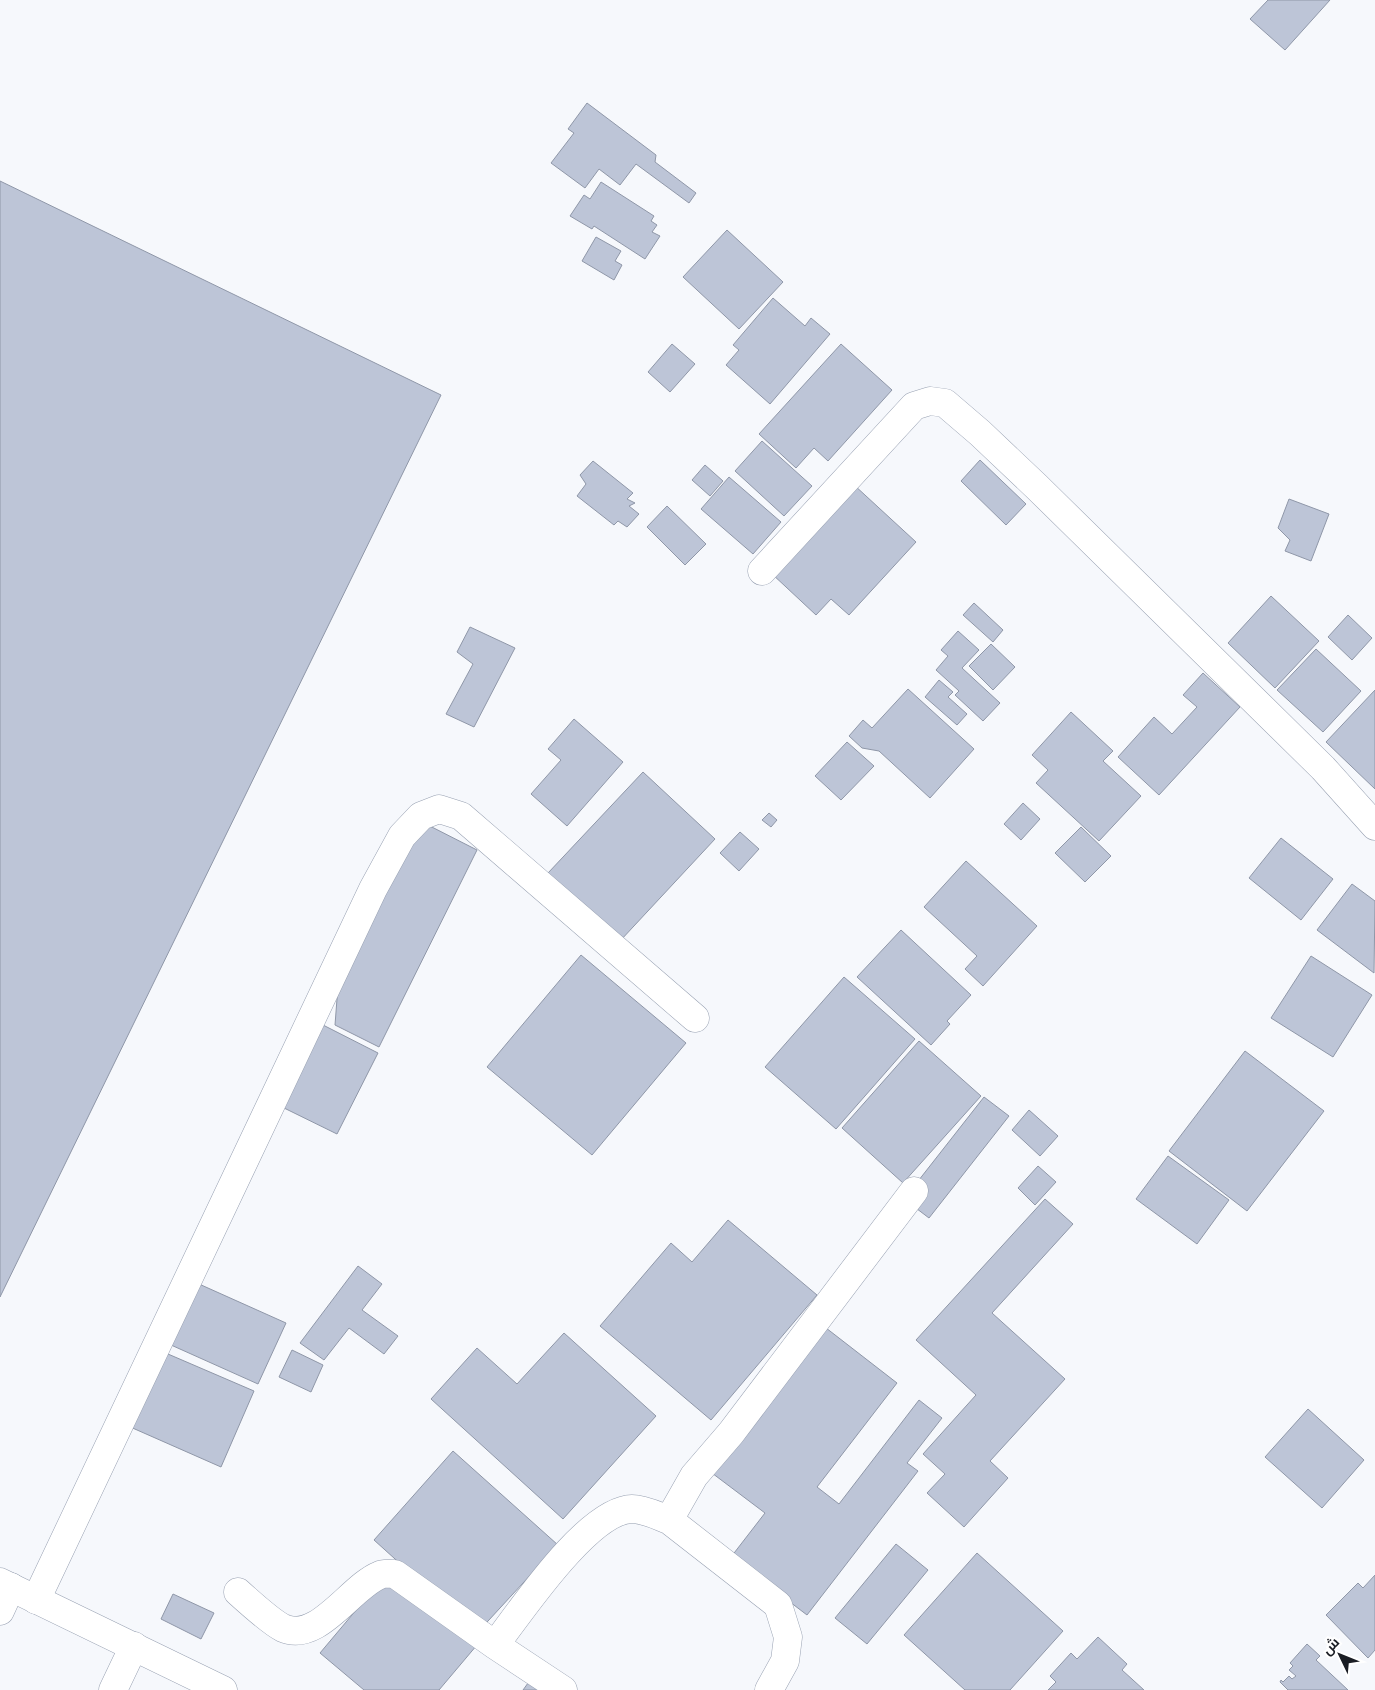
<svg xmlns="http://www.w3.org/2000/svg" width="1375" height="1690" font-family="Mulish,Cairo,sans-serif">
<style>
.building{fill:#bdc5d7;stroke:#8f97a8}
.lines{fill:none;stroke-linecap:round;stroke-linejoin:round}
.minor-casing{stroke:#98a1b2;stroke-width:29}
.major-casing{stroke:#98a1b2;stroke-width:29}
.minor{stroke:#fff;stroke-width:28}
.major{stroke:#fff;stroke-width:28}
</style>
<rect width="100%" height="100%" fill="#f6f8fc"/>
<path class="building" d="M1268 0H1330L1285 50 1250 19Z
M587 103 656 155 655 162 696 193 689 203 636 164 620 185 599 169 585 188 551 163 574 133 568 129Z
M0 181 441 395 0 1297Z
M601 182 654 216 651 221 657 225 652 232 660 236 645 259 594 226 592 229 570 216 584 195 590 199Z
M727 230 783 282 739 329 683 277Z
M596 237 621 251 615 261 622 265 614 280 582 261Z
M773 298 805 326 811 318 830 334 770 404 726 365 739 350 733 345Z
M672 344 695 364 670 392 648 372Z
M841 344 892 390 828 461 814 448 796 468 759 434Z
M762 441 812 486 784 516 735 471Z
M980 460 1026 504 1006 525 961 481Z
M593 461 633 493 627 499 635 503 629 506 639 514 627 527 618 521 614 525 577 496 586 484 580 475Z
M705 465 723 481 710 496 692 480Z
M729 477 781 522 753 554 701 509Z
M853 484 916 542 849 615 831 599 816 615 771 573Z
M1289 499 1329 514 1311 561 1285 551 1290 540 1278 528Z
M667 506 706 544 685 565 647 527Z
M1271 596 1319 641 1275 688 1228 643Z
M974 603 1003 630 993 642 963 615Z
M1348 615 1372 638 1352 660 1328 637Z
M470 627 515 648 474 727 446 714 473 664 457 652Z
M958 631 979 650 962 668 1000 703 983 721 955 695 959 691 936 670 948 656 941 650Z
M991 644 1015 667 993 690 969 666Z
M1316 649 1361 691 1323 732 1277 690Z
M1203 673 1240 707 1159 795 1118 757 1154 717 1172 734 1197 707 1183 695Z
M939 680 953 692 948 697 967 714 957 725 925 697Z
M908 689 974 749 930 798 879 751 862 748 849 736 863 720 872 728Z
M1375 690V789L1326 742Z
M1071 712 1113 751 1103 761 1141 796 1099 841 1036 783 1048 770 1032 755Z
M574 719 623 762 567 826 531 794 561 760 548 749Z
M847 742 874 766 841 800 815 776Z
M643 772 715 839 620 941 548 873Z
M1023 803 1040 819 1021 840 1004 824Z
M769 813 777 820 771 827 762 820Z
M420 821 477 850 379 1047 335 1025 338 986Z
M1081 827 1111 856 1085 882 1055 853Z
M740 832 759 849 739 871 720 853Z
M1281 838 1333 879 1301 920 1249 878Z
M966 861 1037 926 983 986 965 969 977 956 924 907Z
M1352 884 1375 901 1374 973 1317 930Z
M901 930 971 995 947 1021 950 1024 931 1045 857 977Z
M581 955 686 1043 592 1155 487 1067Z
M1311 956 1372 995 1333 1057 1271 1018Z
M844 977 915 1039 836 1129 765 1067Z
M323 1025 378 1053 337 1134 282 1107Z
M919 1041 981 1096 903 1183 842 1128Z
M1245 1051 1324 1111 1247 1211 1169 1151Z
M984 1097 1009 1116 929 1218 904 1199Z
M1029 1110 1058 1136 1040 1156 1012 1130Z
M1168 1156 1229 1200 1197 1244 1136 1199Z
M1038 1166 1056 1182 1035 1205 1018 1188Z
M1045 1199 1073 1224 992 1313 1065 1379 990 1461 1008 1478 964 1527 927 1493 945 1474 923 1454 976 1395 916 1340Z
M728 1220 817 1295 711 1420 600 1326 671 1243 692 1262Z
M358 1266 382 1284 362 1310 398 1336 384 1354 349 1328 324 1360 300 1343Z
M199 1284 286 1323 258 1384 171 1345Z
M808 1314 897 1383 817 1487 839 1504 919 1400 942 1418 907 1463 918 1471 807 1615 731 1557 765 1513 696 1461Z
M564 1333 656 1416 563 1519 431 1399 477 1348 517 1384Z
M292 1350 323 1365 311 1392 279 1377Z
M161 1351 254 1391 221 1467 128 1426Z
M1308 1409 1364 1460 1322 1508 1265 1457Z
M453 1451 558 1545 477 1633 374 1540Z
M896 1544 928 1570 867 1644 835 1618Z
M977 1553 1063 1631 1010 1690H965L904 1635Z
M389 1571 477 1645 439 1690H364L320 1653Z
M1375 1575V1650L1368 1658 1326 1615 1358 1583 1363 1588Z
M173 1594 214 1613 201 1639 161 1619Z
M1098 1637 1127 1664 1122 1670 1144 1690H1048L1056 1682 1050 1676 1071 1653 1077 1659Z
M1307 1644 1320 1656 1316 1660 1348 1690H1288L1280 1682 1281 1680 1283 1682 1289 1676 1292 1679 1296 1676 1289 1670 1293 1666 1290 1663Z
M536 1672 560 1690H523Z"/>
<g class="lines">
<defs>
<path id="minor" d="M762 571 914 406 930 401 945 403 980 433 1037 487 1323 768 1375 826
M238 1592C249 1602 271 1622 283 1628 318 1644 351 1586 380 1575 384 1573 390 1574 395 1574L495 1645 563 1690
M36 1600 373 889 402 836 421 816 439 809 461 816 695 1018
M0 1611 11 1587
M495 1645C521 1611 588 1510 632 1509 644 1509 658 1516 669 1520
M113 1690 134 1646
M769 1690 785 1661 788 1637 778 1605 669 1520 694 1476 731 1433 914 1191"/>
<path id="major" d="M0 1582 223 1690"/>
</defs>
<use href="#minor" class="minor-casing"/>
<use href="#major" class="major-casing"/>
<use href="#minor" class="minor"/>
<use href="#major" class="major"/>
</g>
<g transform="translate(1340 1655) rotate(313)" stroke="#ffffff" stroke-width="4" paint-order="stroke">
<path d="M0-4L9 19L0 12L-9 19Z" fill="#1a1d24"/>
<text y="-8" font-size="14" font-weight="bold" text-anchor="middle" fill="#1a1d24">ش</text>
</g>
</svg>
